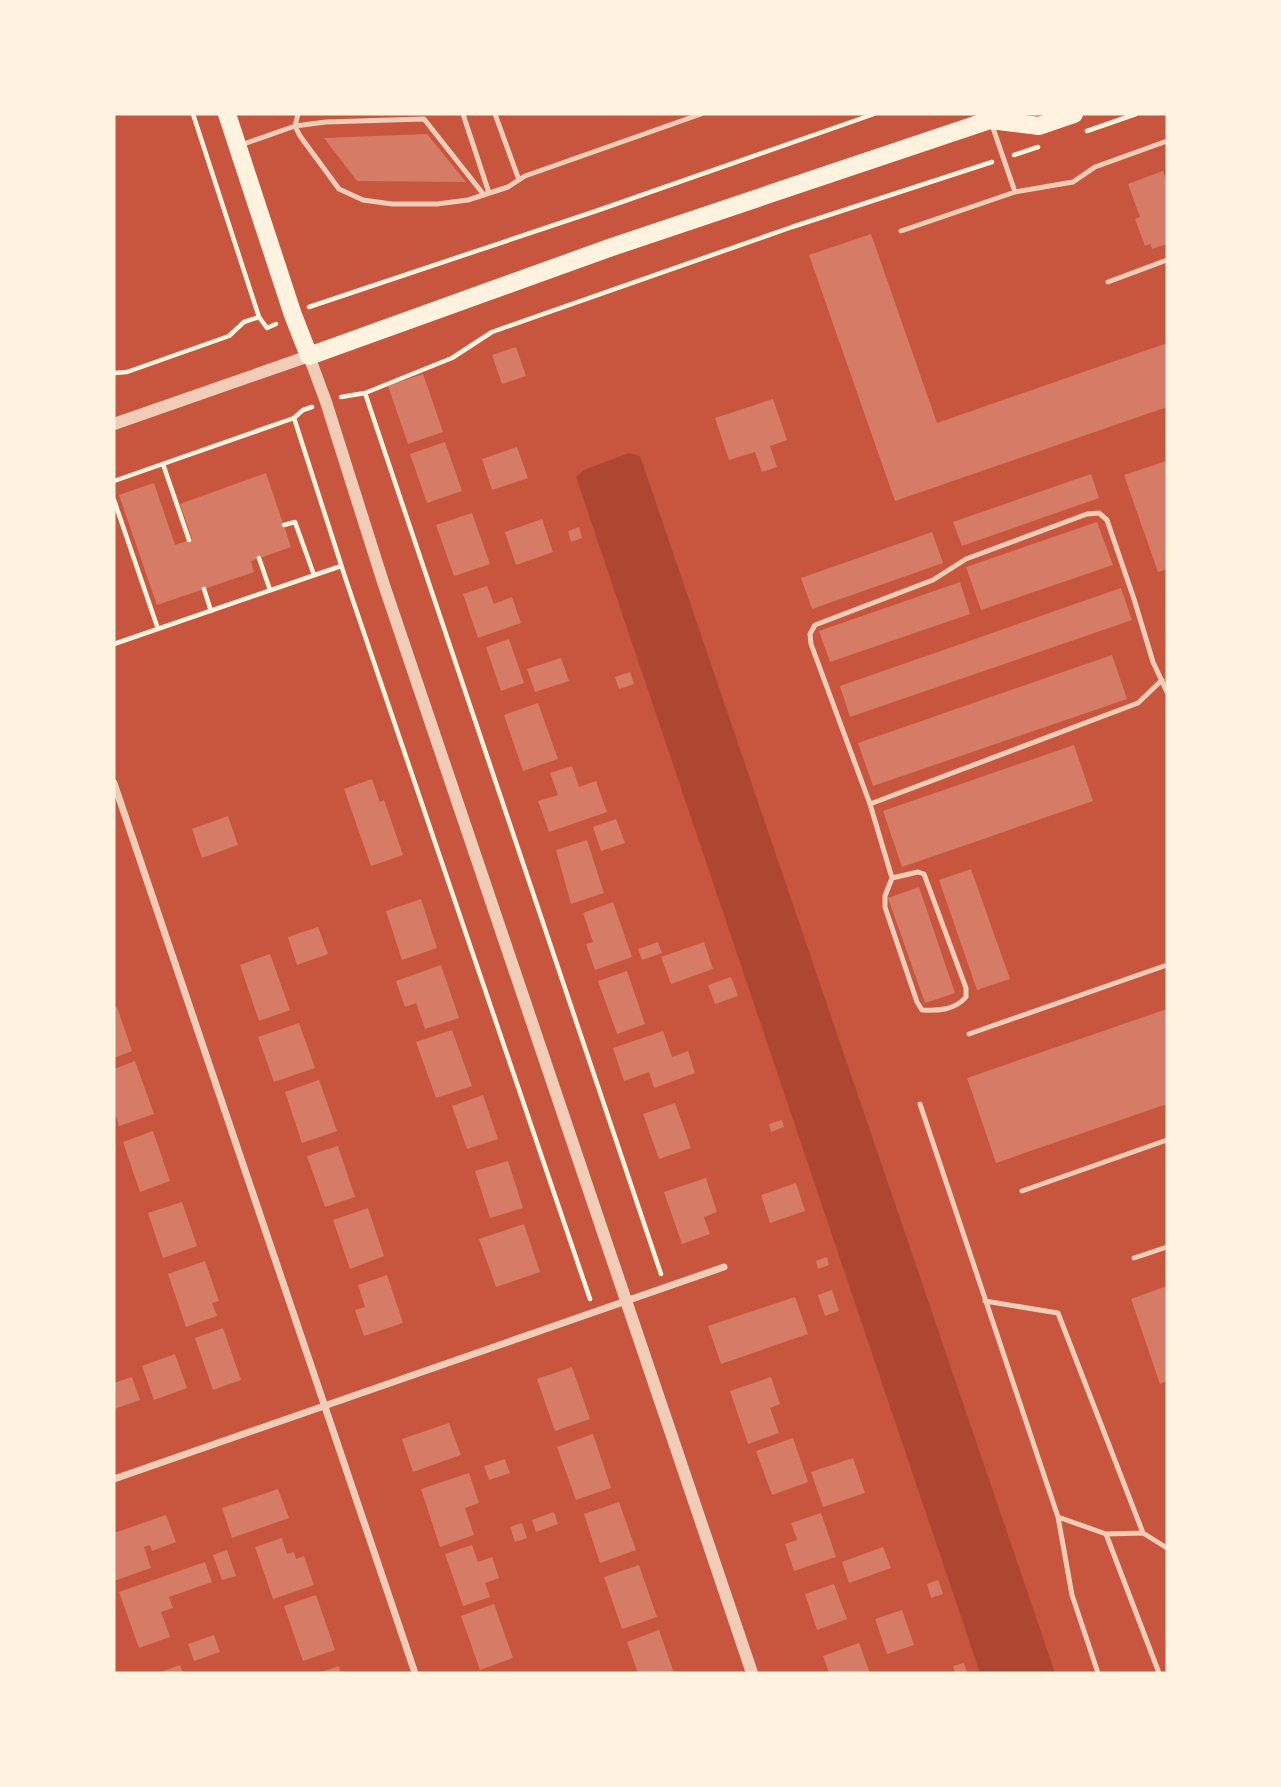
<svg xmlns="http://www.w3.org/2000/svg" width="1281" height="1787" font-family="'Fira Sans Condensed',sans-serif">
<style>
.green{fill:#ae4732}
.building{fill:#d67c66}
.lines{fill:none;stroke-linecap:round;stroke-linejoin:round}
.path{stroke:#fff3e0;stroke-width:4.5}
.service{stroke:#f1ccb7;stroke-width:5}
.minor{stroke:#f1ccb7;stroke-width:7}
.tertiary{stroke:#f1ccb7;stroke-width:12}
.primary{stroke:#fff3e0;stroke-width:18}
</style>
<rect width="100%" height="100%" fill="#c8553d"/>
<path class="green" d="M629 453 640 456 1055 1673H980L576 477 584 470Z"/>
<path class="building" d="M427 134 466 182 357 181 324 138Z
M1163 171 1167 183V244L1152 249 1150 244 1145 246 1135 219 1140 217 1128 184Z
M871 234 937 423 1167 343V407L895 501 809 255Z
M516 347 526 376 502 384 492 355Z
M423 374 443 432 408 444 388 386Z
M773 399 787 440 770 446 777 467 762 472 755 452 729 460 715 418Z
M445 442 462 491 427 503 410 454Z
M517 447 528 478 492 490 482 459Z
M1166 461 1167 569 1158 572 1124 475Z
M266 473 291 547 251 561 254 572 157 605 119 495 154 483 175 545 192 539 180 504Z
M1091 474 1099 498 962 546 953 522Z
M472 513 490 564 454 576 436 525Z
M542 519 553 552 516 565 505 532Z
M1097 522 1113 565 981 610 966 567Z
M579 527 582 538 571 542 568 531Z
M932 532 943 563 812 609 801 578Z
M960 582 970 614 830 662 819 631Z
M487 586 494 604 512 597 521 623 478 638 463 594Z
M1121 588 1132 620 850 717 840 686Z
M509 639 524 683 501 691 486 647Z
M1112 655 1127 699 873 786 858 743Z
M561 658 569 681 535 692 527 669Z
M630 672 634 684 619 689 615 677Z
M538 703 558 759 523 771 504 715Z
M1074 745 1093 801 902 867 883 811Z
M572 766 579 787 596 781 607 812 549 832 538 801 558 795 550 773Z
M372 779 380 802 384 800 403 855 371 866 344 789Z
M228 816 238 845 202 858 192 829Z
M616 819 625 843 601 851 593 827Z
M587 840 604 893 571 904 556 850Z
M971 869 1010 979 977 990 939 880Z
M919 887 955 993 925 1003 888 898Z
M421 899 437 948 402 960 386 911Z
M613 902 632 957 595 970 586 944 593 942 583 913Z
M318 927 328 954 297 965 288 937Z
M658 942 662 953 642 960 638 949Z
M704 942 713 969 671 984 661 957Z
M270 954 290 1010 259 1021 240 965Z
M441 965 459 1018 425 1029 416 1003 405 1007 396 981Z
M627 971 645 1024 617 1034 598 981Z
M731 977 738 996 715 1004 708 985Z
M117 1007 132 1051 114 1058V1009Z
M1167 1009V1104L996 1163 967 1078Z
M299 1023 315 1068 274 1082 258 1037Z
M452 1030 472 1086 436 1098 416 1042Z
M663 1031 672 1057 688 1051 695 1073 654 1088 649 1072 624 1081 613 1048Z
M135 1061 154 1114 119 1126 114 1110V1069Z
M319 1080 337 1131 302 1143 285 1092Z
M483 1095 498 1139 467 1149 452 1106Z
M675 1103 691 1148 659 1159 643 1114Z
M782 1120 784 1127 771 1132 769 1124Z
M153 1131 170 1181 140 1192 123 1142Z
M338 1146 355 1197 325 1207 307 1156Z
M508 1161 523 1208 490 1218 475 1171Z
M706 1178 717 1212 704 1217 710 1234 682 1244 664 1192Z
M796 1183 805 1211 770 1223 761 1195Z
M182 1202 197 1246 163 1258 148 1213Z
M368 1208 384 1256 350 1269 333 1220Z
M524 1224 540 1272 496 1287 479 1239Z
M827 1257 829 1265 818 1269 816 1261Z
M205 1261 219 1301 212 1303 217 1316 186 1327 168 1274Z
M387 1275 403 1323 364 1336 355 1310 365 1307 358 1285Z
M1167 1286V1381L1160 1384 1131 1299Z
M832 1290 839 1311 825 1316 818 1295Z
M795 1297 808 1334 721 1364 708 1326Z
M223 1328 241 1380 213 1390 195 1338Z
M175 1354 187 1388 154 1400 142 1366Z
M572 1367 590 1419 555 1431 537 1379Z
M132 1377 140 1400 114 1409V1383Z
M771 1377 780 1404 770 1408 779 1433 748 1444 730 1391Z
M449 1423 461 1455 413 1472 402 1439Z
M593 1434 611 1488 576 1500 557 1447Z
M793 1438 808 1482 772 1495 756 1451Z
M853 1458 865 1493 823 1507 811 1472Z
M505 1459 510 1473 489 1480 484 1466Z
M469 1473 479 1503 465 1508 474 1535 440 1547 421 1489Z
M278 1489 289 1518 232 1538 222 1508Z
M619 1502 636 1550 600 1563 584 1514Z
M554 1512 558 1524 536 1532 532 1520Z
M821 1513 836 1557 794 1571 785 1544 797 1540 791 1523Z
M166 1515 176 1542 152 1551 150 1545 144 1547 151 1568 114 1581V1533Z
M522 1523 527 1538 515 1542 510 1527Z
M282 1538 287 1554 294 1552 296 1559 304 1556 314 1585 273 1599 255 1547Z
M472 1545 478 1562 492 1557 499 1578 485 1583 490 1597 463 1606 445 1554Z
M883 1547 891 1568 849 1583 842 1562Z
M227 1550 236 1576 222 1580 213 1555Z
M205 1562 212 1582 169 1597 173 1608 161 1612 170 1637 139 1648 119 1592Z
M639 1565 657 1617 622 1629 604 1577Z
M938 1580 943 1594 931 1598 927 1584Z
M834 1584 847 1619 817 1630 805 1594Z
M316 1595 335 1650 303 1661 284 1606Z
M494 1604 513 1658 480 1670 461 1616Z
M902 1610 914 1645 887 1654 875 1619Z
M659 1630 674 1673H638L627 1642Z
M214 1635 220 1652 194 1661 188 1644Z
M859 1643 870 1673H829L823 1656Z
M964 1663 967 1672 955 1673 953 1666Z
M180 1665 183 1673H158Z
M339 1666 341 1673H318Z"/>
<g class="lines">
<path class="path" d="M193 114 259 317 267 328 276 324
M1087 131 1136 114
M1014 155 1038 147
M309 307 596 211 874 114
M114 373 127 372 229 336 244 322 259 317
M365 393 661 1274
M341 397 365 393 452 358 492 332 792 227 992 162
M294 418 346 580 590 1299
M163 464 189 540
M114 481 294 418 303 410 312 407
M114 500 158 629
M284 525 295 522 314 575
M259 558 270 590
M204 589 211 611
M114 644 341 566"/>
<path class="service" d="M298 114 295 126 300 136 339 189 363 200 392 204H437L468 200 508 187 525 176 701 114
M463 114 489 193
M495 114 519 180
M992 125 1015 192
M241 145 295 126 326 122 424 119 484 195
M901 231 1015 192 1073 182 1095 167 1167 141
M1108 282 1167 260
M1162 680 1138 703 870 804 811 644 810 634 815 625 933 580 966 559 1087 514 1099 513 1107 520 1134 599 1153 662 1167 692
M870 804 892 878 885 896V907L917 1002 922 1010C938 1011 955 1010 966 997V988L924 874 918 872 892 878
M969 1034 1167 965
M920 1104 1058 1517 1072 1595 1098 1673
M1022 1191 1167 1140
M1134 1258 1167 1247
M985 1301 1058 1313 1143 1533 1167 1548
M1058 1517 1106 1534 1143 1533
M1106 1534 1159 1673"/>
<path class="minor" d="M114 783 415 1673
M114 1479 724 1267"/>
<path class="tertiary" d="M114 424 309 356 326 402 383 582 752 1673"/>
<path class="primary" d="M227 114 293 315 309 356 609 248 990 120 996 114
M990 120 1039 126 1074 114"/>
</g>
<rect width="1281" height="1787" fill="none" stroke="#fff3e0" stroke-width="231"/>
</svg>
